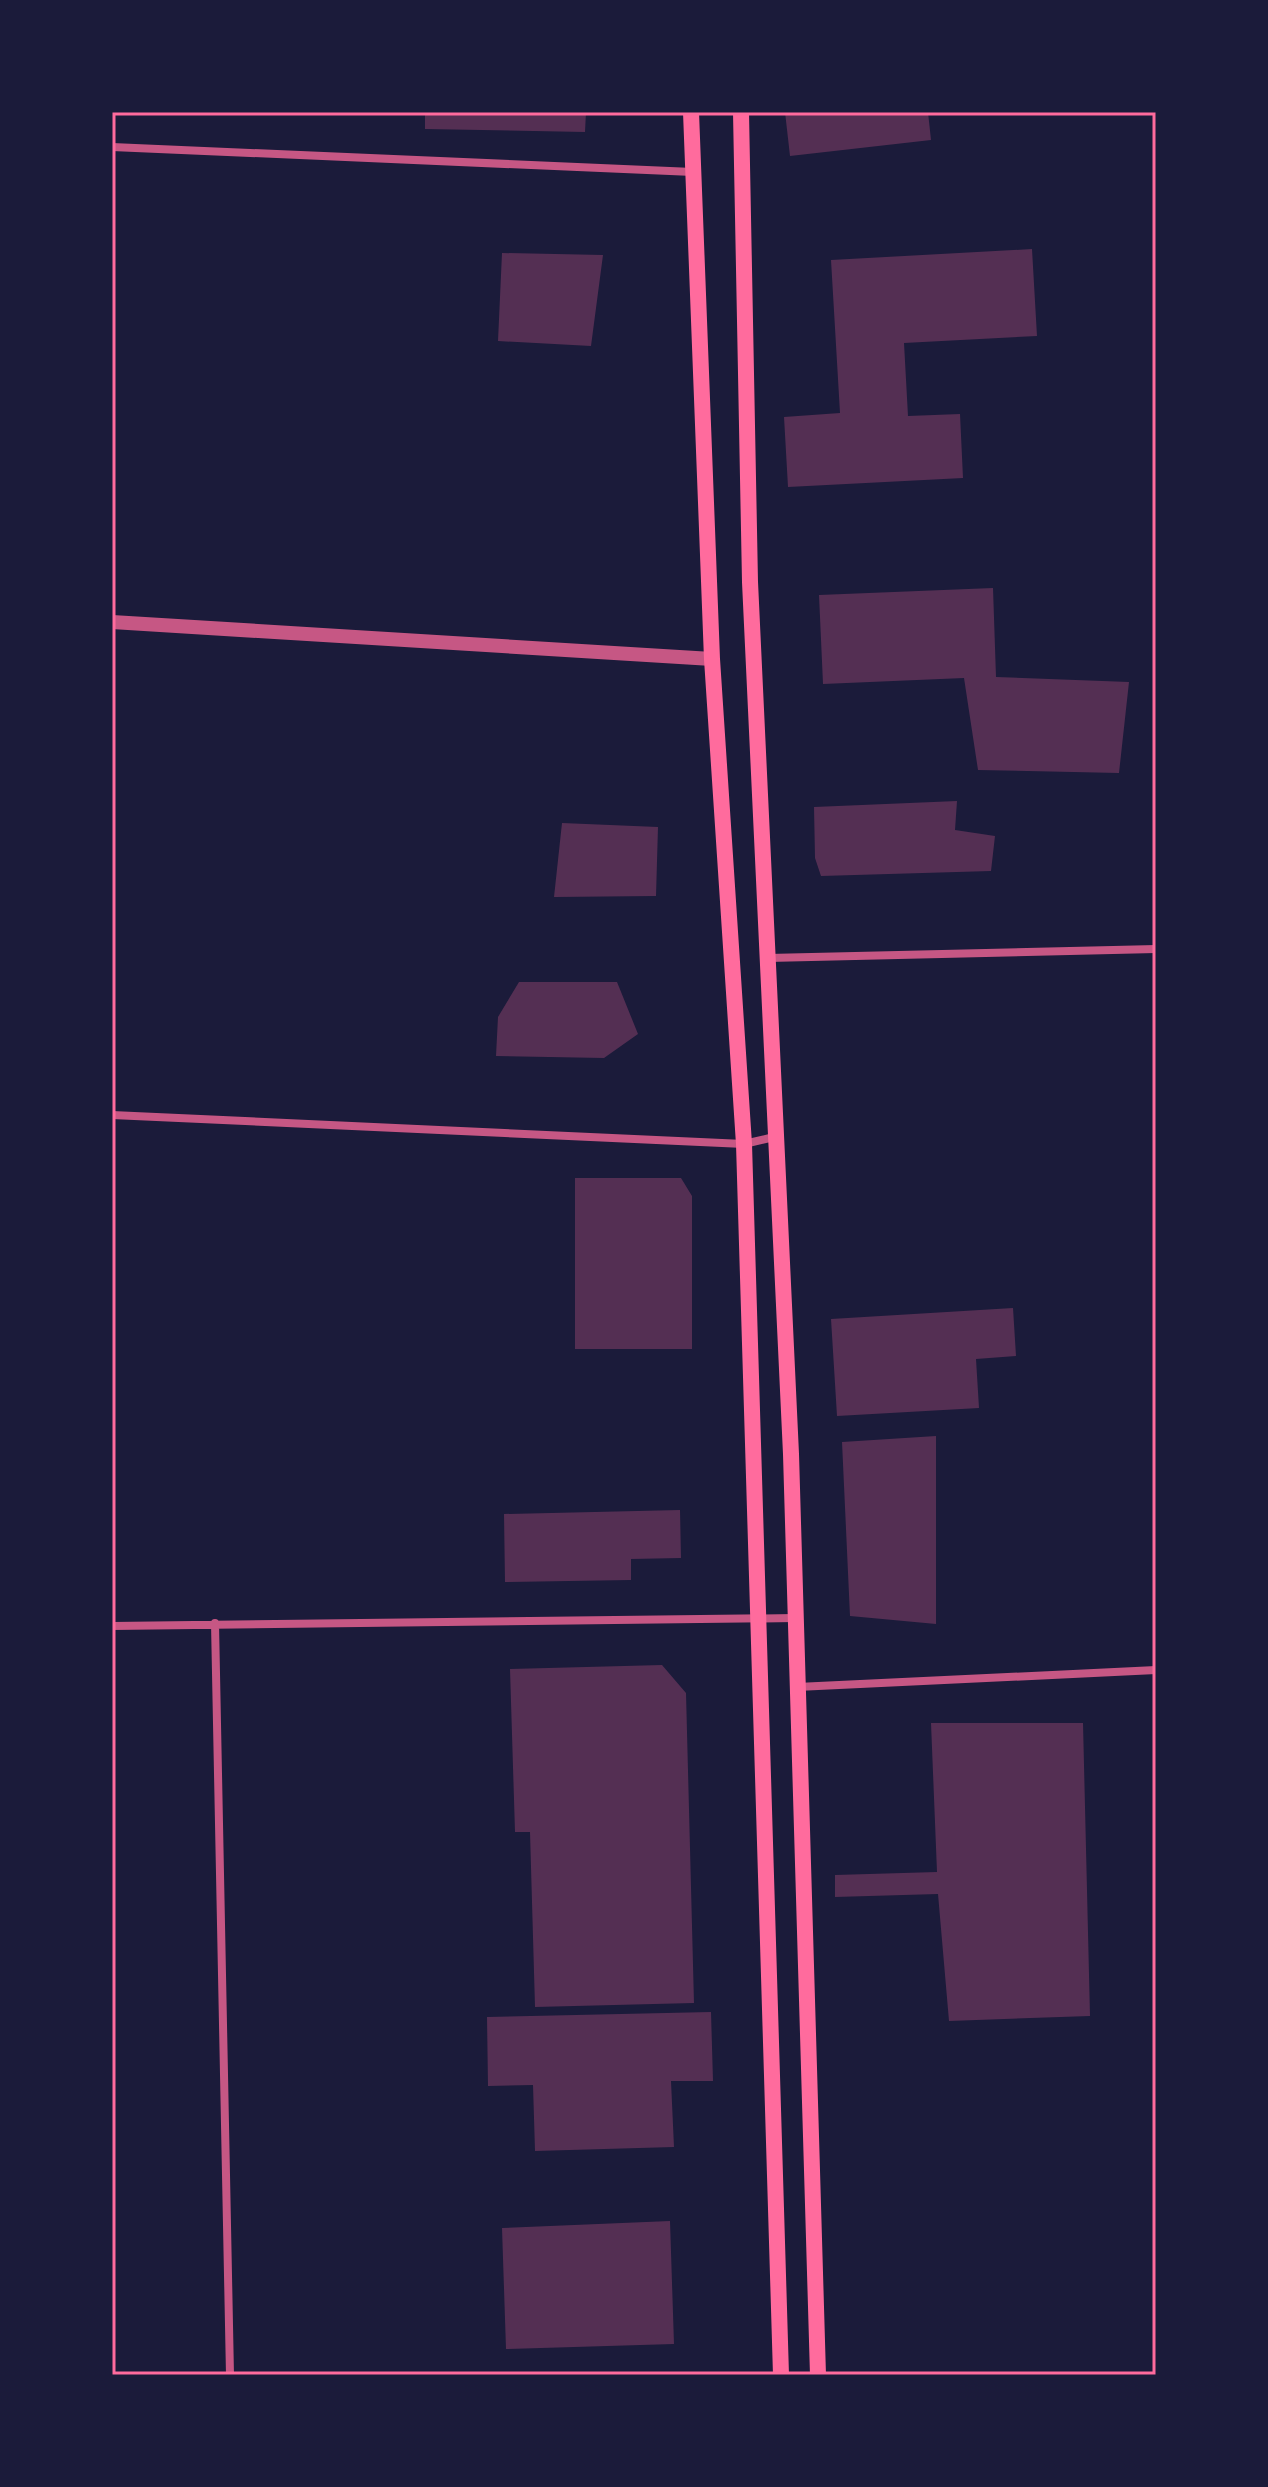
<svg xmlns="http://www.w3.org/2000/svg" width="1268" height="2487" font-family="'Open Sans',sans-serif">
<style>
.building{fill:#542f53}
.lines{fill:none;stroke-linecap:round;stroke-linejoin:round}
.minor{stroke:#c65784;stroke-width:8}
.tertiary{stroke:#c65784;stroke-width:14}
.secondary{stroke:#ff6b9d;stroke-width:16}
.neatline{fill:none;stroke:#ff6b9d;stroke-width:3}
</style>
<rect width="100%" height="100%" fill="#1b1b3a"/>
<path class="building" d="M425 112H586L585 132 425 129Z
M785 112H928L931 140 790 156Z
M1032 249 1037 336 904 343 908 416 960 414 963 478 788 487 784 417 840 413 831 260Z
M502 253 603 255 591 346 498 341Z
M993 588 996 677 1129 682 1119 773 978 770 964 678 823 684 819 595Z
M957 801 955 830 995 836 991 871 821 876 815 858 814 807Z
M562 823 658 827 656 896 554 897Z
M519 982H617L638 1034 604 1058 496 1056 498 1017Z
M575 1178H681L692 1196V1349H575Z
M1013 1308 1016 1356 976 1359 979 1408 837 1416 831 1319Z
M936 1436V1624L850 1616 842 1442Z
M680 1510 681 1558 631 1559V1580L505 1582 504 1514Z
M662 1665 686 1693 694 2003 535 2007 530 1832H515L510 1669Z
M931 1723H1083L1090 2016 949 2021 938 1894 835 1897V1875L937 1872Z
M711 2012 713 2081H671L674 2147 535 2151 533 2085 488 2086 487 2017Z
M670 2221 674 2344 506 2349 502 2228Z"/>
<g class="lines">
<path class="minor" d="M112 147 693 172
M768 958 1156 949
M112 1115 744 1144 774 1137
M215 1623 230 2375
M112 1626 795 1618
M797 1687 1156 1670"/>
<path class="tertiary" d="M112 622 712 659"/>
<path class="secondary" d="M691 112 712 659 744 1144 781 2375
M741 112 750 582 791 1454 818 2375"/>
</g>
<rect width="1268" height="2487" fill="none" stroke="#1b1b3a" stroke-width="228"/>
<rect x="114" y="114" width="1040" height="2259" class="neatline"/>
</svg>
